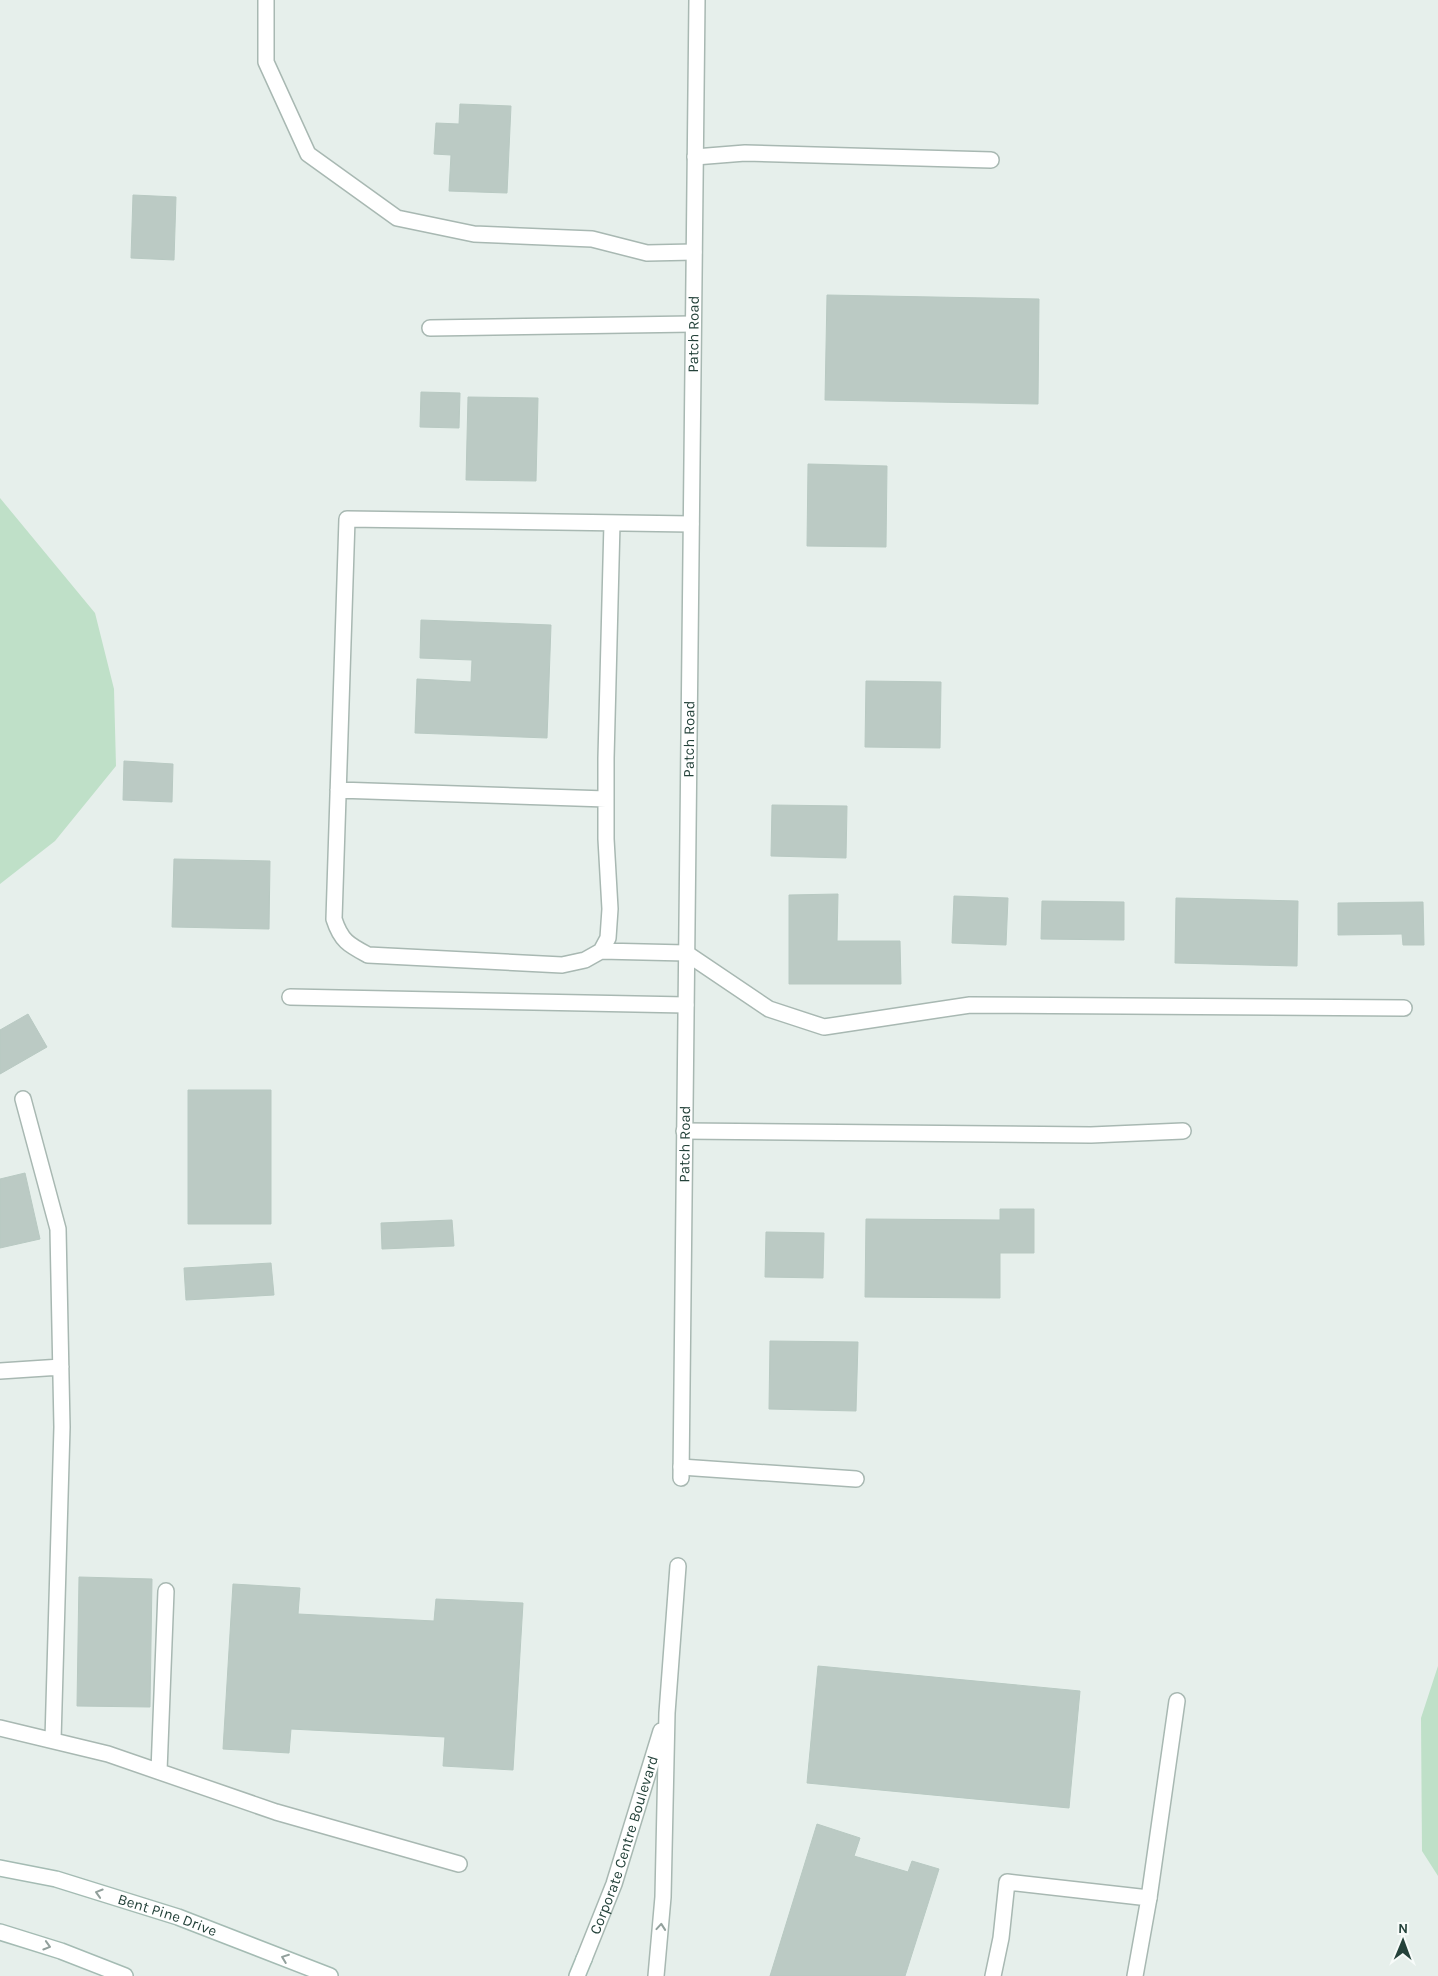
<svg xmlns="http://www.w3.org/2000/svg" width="1438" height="1976" font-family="Karla,sans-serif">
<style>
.green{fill:#bfe0c8}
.building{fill:#bbcac4;stroke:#b8c9c2}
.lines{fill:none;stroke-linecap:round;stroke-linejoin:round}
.lane-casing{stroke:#a8b8b2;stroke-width:18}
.street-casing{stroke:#a8b8b2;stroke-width:18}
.secondary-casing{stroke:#a4bbb3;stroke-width:18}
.lane{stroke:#fff;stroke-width:15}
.street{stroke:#fff;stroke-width:15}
.secondary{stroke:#fff;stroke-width:15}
.oneway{stroke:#92a09c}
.labels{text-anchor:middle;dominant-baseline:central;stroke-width:4.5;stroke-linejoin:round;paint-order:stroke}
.street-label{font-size:15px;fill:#24423a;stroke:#f7fbf9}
</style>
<rect width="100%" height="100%" fill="#e6efeb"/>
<path class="green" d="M0 498 95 613 114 689 116 766 55 841 0 884Z
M1438 1666V1876L1422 1851 1421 1718Z"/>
<path class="building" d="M460 104 511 106 507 193 449 191 451 155 434 154 436 123 459 124Z
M133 195 176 197 174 260 131 258Z
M827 295 1039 299 1038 404 825 400Z
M421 392 460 393 459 428 420 427Z
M468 397 538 398 536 481 466 480Z
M808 464 887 466 886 547 807 546Z
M421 620 551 625 547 738 415 733 417 679 471 682 472 660 420 658Z
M866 681 941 682 940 748 865 747Z
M124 761 173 764 172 802 123 800Z
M772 805 847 806 846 858 771 856Z
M174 859 270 861 269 929 172 927Z
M838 894 837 941H900L901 984H789V895Z
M954 896 1008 898 1006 945 952 943Z
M1176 898 1298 901 1297 966 1175 963Z
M1042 901 1124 902V940L1041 939Z
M1423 902 1424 945H1403L1402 934 1338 935V903Z
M28 1014 47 1047 0 1074V1030Z
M188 1090H271V1224H188Z
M25 1173 40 1239 0 1248V1179Z
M1000 1209H1034V1253H1000V1298L865 1297 866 1219 1000 1220Z
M452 1220 454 1246 382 1249 381 1223Z
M766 1232 824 1233 823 1278 765 1277Z
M271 1263 274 1295 186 1300 184 1268Z
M770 1341 858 1342 856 1411 769 1409Z
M79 1577 152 1579 150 1707 77 1706Z
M233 1584 300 1588 298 1614 434 1621 436 1599 523 1603 513 1770 443 1766 445 1737 291 1729 289 1753 223 1749Z
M818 1666 1080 1691 1069 1808 807 1783Z
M817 1824 860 1838 854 1856 908 1872 912 1861 939 1869 905 1976H770Z"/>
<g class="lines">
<defs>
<path id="lane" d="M266 0V62L308 154 397 218 474 234 592 239 647 253 694 252
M695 157 745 153 991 160
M430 328 693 324
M612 523 606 758V839L610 909 608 938 601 951 585 960 562 965 368 955C349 945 341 941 334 919L347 519 691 524
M338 790 606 799
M601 951 686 953 769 1009 824 1027 970 1005 1404 1008
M290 997 686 1005
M23 1099 58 1229 62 1427 53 1740
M684 1131 1091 1135 1183 1131
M0 1371 61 1367
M681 1467 856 1479
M0 1728 108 1754 276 1812 459 1864
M159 1771 166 1591"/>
<g id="street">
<path id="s1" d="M681 1478 697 0"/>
<path d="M1149 1898 1177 1701"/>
<path id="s2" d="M584 1959 614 1884 661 1731"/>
<path d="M656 1976 663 1897 667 1713 678 1566"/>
<path d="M993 1976 1001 1938 1007 1882 1149 1898 1135 1976"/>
</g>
<g id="secondary">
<path id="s3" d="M0 1868 56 1879 178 1917 330 1976"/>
<path d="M0 1932 61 1951 125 1976"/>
<path d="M577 1976 584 1959"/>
</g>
</defs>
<use href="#lane" class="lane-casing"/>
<use href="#street" class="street-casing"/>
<use href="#secondary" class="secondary-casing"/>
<use href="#lane" class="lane"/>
<use href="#street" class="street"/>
<use href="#secondary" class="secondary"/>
</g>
<defs><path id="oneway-chevron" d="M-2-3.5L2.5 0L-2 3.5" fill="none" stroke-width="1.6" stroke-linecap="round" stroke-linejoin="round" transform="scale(1.25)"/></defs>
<g class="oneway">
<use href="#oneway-chevron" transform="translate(99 1893) rotate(-163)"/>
<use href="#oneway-chevron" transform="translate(661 1927) rotate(-85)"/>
<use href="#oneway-chevron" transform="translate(47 1946) rotate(17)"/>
<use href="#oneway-chevron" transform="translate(285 1958) rotate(-159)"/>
</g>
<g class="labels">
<g class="street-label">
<text stroke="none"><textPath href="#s1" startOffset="1144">Patch Road</textPath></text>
<text stroke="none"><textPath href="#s1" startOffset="739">Patch Road</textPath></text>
<text stroke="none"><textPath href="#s1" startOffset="334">Patch Road</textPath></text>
<text stroke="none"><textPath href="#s2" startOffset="121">Corporate Centre Boulevard</textPath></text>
<text stroke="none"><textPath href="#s3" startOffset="174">Bent Pine Drive</textPath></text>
</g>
</g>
<g transform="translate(1403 1941) rotate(1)" stroke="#f7fbf9" stroke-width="4" paint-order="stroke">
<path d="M0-4L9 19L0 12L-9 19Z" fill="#24423a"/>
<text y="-8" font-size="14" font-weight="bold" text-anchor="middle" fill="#24423a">N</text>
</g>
</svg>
